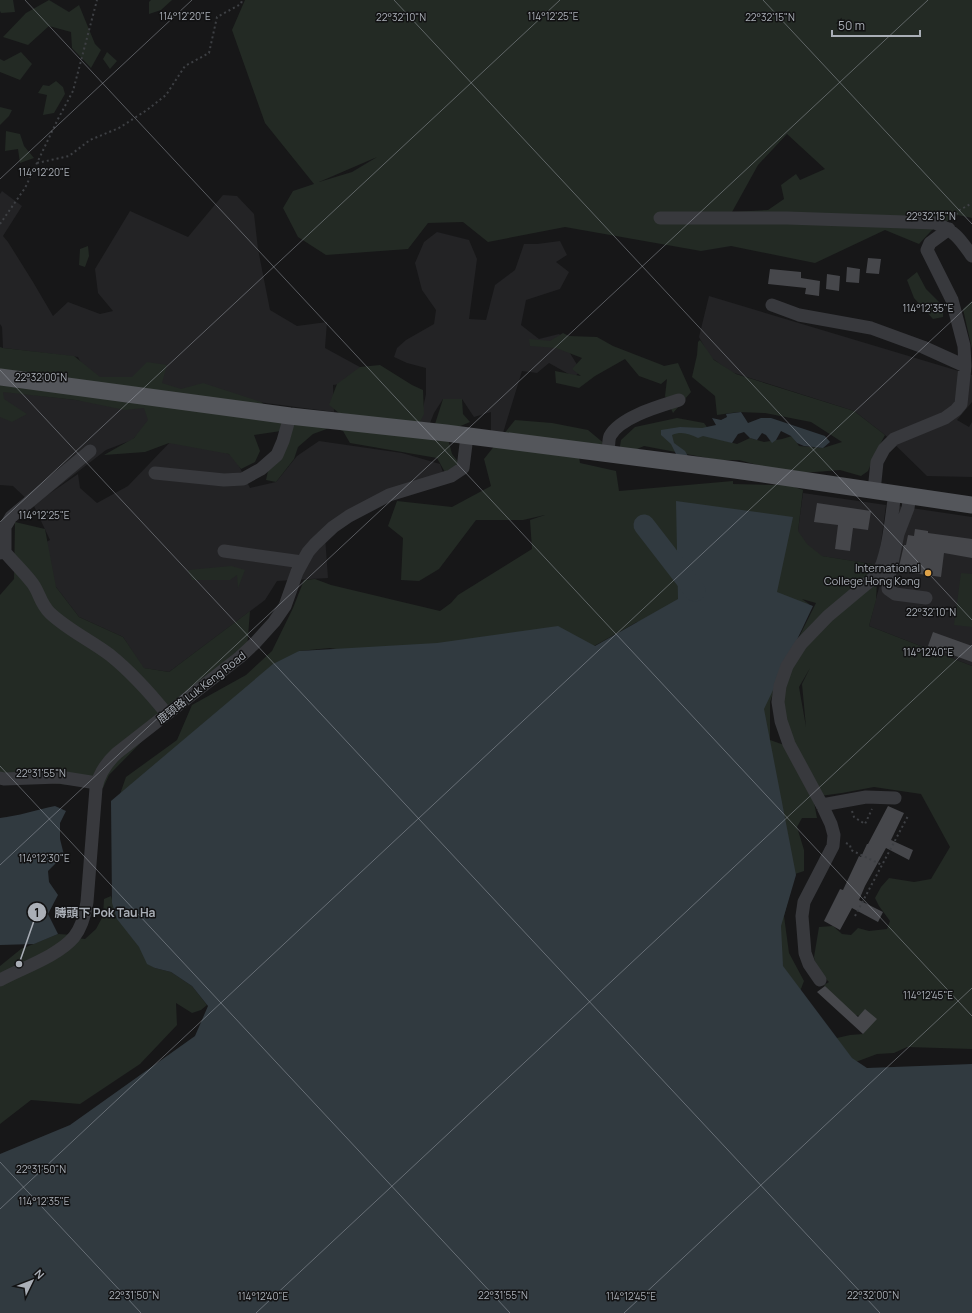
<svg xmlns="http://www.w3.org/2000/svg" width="972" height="1313" font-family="Manrope,'Noto Sans SC',sans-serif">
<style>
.built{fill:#232325}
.green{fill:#232a24;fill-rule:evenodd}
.water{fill:#313a40}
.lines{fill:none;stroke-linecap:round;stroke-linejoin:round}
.river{stroke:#313a40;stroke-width:21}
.building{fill:#46474b}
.path{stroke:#3e4044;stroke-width:2;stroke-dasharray:2 3;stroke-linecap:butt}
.minor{stroke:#38393d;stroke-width:13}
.major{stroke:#54565b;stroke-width:17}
.ticks{fill:none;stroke:#aaafb7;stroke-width:1;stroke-opacity:0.45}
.poi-dot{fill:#dea248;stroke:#121213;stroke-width:1.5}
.labels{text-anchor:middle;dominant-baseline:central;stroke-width:3;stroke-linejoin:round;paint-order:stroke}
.poi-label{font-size:11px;fill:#aaafb7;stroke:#121213;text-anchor:end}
.street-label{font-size:11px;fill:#aaafb7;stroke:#121213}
.ticks-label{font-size:10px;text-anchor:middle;fill:#aaafb7;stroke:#121213;stroke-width:3;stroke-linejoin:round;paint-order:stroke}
.leader{fill:none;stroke:#aaafb7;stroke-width:1.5}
.callout-dot{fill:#aaafb7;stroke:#121213;stroke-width:1.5}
.mark-label{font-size:12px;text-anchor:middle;font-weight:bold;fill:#111}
.callout-label{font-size:12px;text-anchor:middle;font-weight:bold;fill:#aaafb7;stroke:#121213;stroke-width:3;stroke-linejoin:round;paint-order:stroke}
</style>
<rect width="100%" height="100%" fill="#171718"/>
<path class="built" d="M2 191 22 206 3 236 8 242 33 282 53 316 68 302 100 314 113 311 98 293 95 269 130 211 188 237 223 195 237 196 254 214 258 249 270 310 297 326 327 322 325 348 380 378 333 385 334 412 90 380 78 357 3 348 2 327 0 324V194Z
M437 232 469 240 477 259 469 319 486 320 495 285 515 270 524 244H537L560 241 567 255 556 262 569 272 560 289 526 300 521 325 539 339 559 334 570 342 568 350 581 371 574 377 549 363 537 373 522 371 503 433H491V412L474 417 462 399H443L434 413 430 423 420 422 426 394V368L407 363 394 357 397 348 406 340 434 324 436 310 422 290 415 263 424 242Z
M709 296 972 375V402L957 420 969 427 972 422V477L927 476 885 435 854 411 731 372 709 356 699 337Z
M0 391 162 410 132 440 106 450 49 494 78 474 80 488 97 503 128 486 172 440 196 442 234 456 250 488 276 482 297 456 319 441 402 453 440 464 445 478 378 499 325 536 328 578 277 581 265 600 169 672 143 668 123 637 79 617 56 587 23 554 50 540 34 506 13 486 0 485Z
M803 493 886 505 878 565 795 552Z
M898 506 972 517V666L869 626 890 545Z"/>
<path class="green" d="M0 0H13L15 12 1 13 0 11Z
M49 0 69 12 79 5 95 44 101 50 91 68 72 48 71 32 49 26 28 45 3 37 26 13Z
M151 0H172L161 10 149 14V2Z
M245 0H972V218L958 215 932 230 919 244 885 230 815 263 731 246 701 251 565 227 488 242 463 222 428 223 408 249 326 255 298 237 283 208 293 191 314 184 265 123 232 30ZM787 134 825 169 800 180 796 174 781 185 784 199 768 210 732 212 758 165ZM377 157 352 172 319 182Z
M21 52 32 64 20 80 0 72V59L4 61Z
M107 52 117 61 110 69 103 59Z
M56 81 63 87 65 94 54 113 43 115 47 95 38 93 43 85 49 86Z
M0 107 12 110 9 116 0 125Z
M6 131 20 134 24 146 34 158 20 163 18 149 5 151Z
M88 246 89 256 85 267 79 265 80 249Z
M917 272 926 289 943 306V317L933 319 914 298 907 280Z
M972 301V349L963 309Z
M563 333 569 336 597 337 613 346 662 365 664 366 678 363 691 392 673 413 665 396 667 379 661 384 639 376 625 359 595 376 579 388 556 383 555 371 581 376 572 369 582 358 556 348 530 346 529 339 550 341Z
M700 340 714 360 736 374 854 411 885 435 876 452 868 471 861 476 840 470 791 474 739 460H718L644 446 621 456 620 446 621 440 635 427 677 418 704 423 715 438 737 444 750 438 764 442 782 439 792 436 799 446 823 448 842 442 811 422 765 413 738 412 717 415 715 396 692 377 697 355 698 342Z
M0 347 3 348 74 356 100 377H132L147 362 167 365 162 383 181 389 203 383 261 402 275 413 281 421V431L254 435 260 451 255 462 241 469 229 454 169 443 145 452 104 455 134 438 148 420 144 408 125 410 76 400 3 392 4 399 27 414 12 422 0 417Z
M380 365 412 385 423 390 424 414 419 424 339 413 329 405 337 384 360 367Z
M443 399H462L463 414 470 422 451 430 435 424Z
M292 420 448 439 452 454 463 468 446 474 437 458 350 443 343 431 332 427 313 434 298 447 294 459 276 482 266 480 271 457Z
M515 420 552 423 588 430 606 445 578 450 580 463 616 471 619 491 733 481V484L771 485 786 484 803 490 798 531 807 544 822 556 878 565 876 600 869 626 972 666V1049L907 1047 894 1053 877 1054 853 1063 836 1050 837 1038 850 1035 863 1034 870 1020 859 1016 846 1013 841 1003 824 985 829 982 816 969 814 957 819 927 833 926 842 934 851 935 858 928 869 931 887 929 890 921 879 906 875 898 881 887 889 878 914 882 931 879 950 847 921 794 874 787 842 793 813 797 817 818H802L797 827 804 850V871L795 874 784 916 789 953 804 981 799 994 790 995 697 623 637 622 587 650 365 654 330 648 299 651 118 800 126 777 177 740 192 705 246 675 272 651 293 608 304 580 315 579 331 585 440 611 451 603 458 595 532 549 530 520 545 515 523 520H476L439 569 419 581 401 580 403 538 388 526 397 501 452 507 491 486 484 459ZM802 599 816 603 789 657 779 698 790 747 770 740V702L796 628 809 604ZM810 668 802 684 806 727 799 687Z
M15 522 45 529 56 587 79 617 123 637 144 668 169 672 250 611 247 649 167 716 109 775 103 788 4 779 0 778V595L14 579Z
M231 566 245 570 238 588 237 575 230 580H192L188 570Z
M961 573 972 574V627L954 625Z
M111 896 117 917 155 968 171 972 192 986 207 1005 201 1010 192 1013 176 1003 177 1025 140 1064 80 1104 31 1100 0 1124V966L21 949 58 934 74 935 76 938 85 939 96 929 103 916 104 899Z"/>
<path class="water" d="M741 412 748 423 761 418H771L825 436 830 442 823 448 804 446 797 443 791 436 781 431 776 440 772 443 766 435 762 433 757 440 750 438 744 432 738 434 732 443 703 436 698 438C689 434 682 431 672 435L674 443 685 451 689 458 677 456 671 444 661 435V430L680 427 702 428 716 425 712 418 721 420 727 417 726 414Z
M676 501 793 517 777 592 813 606 764 709 796 875 781 926 783 966 852 1058 867 1068 972 1064V1313H0V1154L70 1125 195 1036 208 1006 192 986 171 972 155 968 147 964 139 947 117 919 112 903 111 801 273 664 299 651 437 643 558 626 595 646 678 599Z
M55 806 66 811 60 823V839L64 855 48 871 49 882 58 895 48 914 58 934 34 944 0 945V818C18 816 36 810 55 806Z"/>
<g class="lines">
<path class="river" d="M644 525 695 591"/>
</g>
<path class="building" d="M868 258 881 259 879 274 866 273Z
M847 267 860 269 859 283 846 282Z
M770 269 801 272V278L820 281 819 296 805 294 806 288 768 284Z
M827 274 840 276 839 291 826 289Z
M817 503 871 511 868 530 853 528 850 551 835 549 838 525 814 522Z
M915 529 928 531V533L972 539V558L944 553 941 577 898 571 904 545H906L908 535 914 536Z
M933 632 972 646V662L928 646Z
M888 806 904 813 891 840 913 850 909 860 886 848 865 886 859 900 883 912 878 922 852 908 840 930 824 921 840 889 843 890 859 856 861 857 867 844H868Z
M825 986 858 1017 865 1009 877 1019 863 1034 817 992Z"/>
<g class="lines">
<path class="path" d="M37 163 69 156 90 140 119 128 147 110 166 95 185 66 209 53 217 17 241 4 242 0
M954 219 958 211 972 203
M0 224 25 188 58 119 73 91 97 0
M852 811 854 817 865 824 872 809
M846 843 850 845 851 850 882 865
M855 916 908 816"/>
<path class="minor" d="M660 218H787L935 223C955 231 960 239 972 256
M772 305 799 315 871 328 923 347 965 366
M608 455C609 449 608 441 610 436 620 417 660 406 679 400
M155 473 224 480 243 479 261 469 277 455 283 441 290 416
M874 491 877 462 884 449 894 439 945 418 956 410 961 404 965 366 964 346 952 300 927 250 930 243 949 229
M910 495 908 508 898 534 888 582V589L895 594 926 598
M224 551 302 562
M5 552V527L11 517 90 451
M0 553 5 552C14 563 25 573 33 584 40 594 40 603 50 613 68 630 90 640 110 655 131 672 150 693 167 714
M0 778 4 779 59 777 97 783
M822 805 866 797 895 798
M0 980C22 968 58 956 74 937 82 927 85 915 87 902L96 788C99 773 106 763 117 753L240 657 255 643 274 622 285 606 297 572 308 552 315 544 333 527 349 516 389 495 451 476 463 468 467 436
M820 980 809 964 805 953 802 916 804 902 833 846 834 835 831 824 822 805 789 744 781 721 778 702 780 686 787 666 801 644 828 616 877 575C889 554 891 518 895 493"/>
<path class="major" d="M0 377 290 416 446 433 735 470 972 505"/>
</g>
<path class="ticks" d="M25 0 972 1016M394 0 972 620M763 0 972 224M0 179 192 0M0 370 880 1313M0 522 560 0M0 766 510 1313M0 865 928 0M0 1162 141 1313M0 1209 972 302M256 1313 972 645M624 1313 972 988"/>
<circle class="poi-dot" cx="928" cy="573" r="4"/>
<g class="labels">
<g class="poi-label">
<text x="920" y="567">International<tspan x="920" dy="13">College Hong Kong</tspan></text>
</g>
<g class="street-label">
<text transform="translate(201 687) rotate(-38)">鹿頸路 Luk Keng Road</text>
</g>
</g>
<g class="ticks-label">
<text x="553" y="20">114°12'25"E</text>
<text x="185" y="20">114°12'20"E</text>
<text x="401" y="21">22°32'10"N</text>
<text x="770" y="21">22°32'15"N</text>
<text x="44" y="176">114°12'20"E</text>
<text x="931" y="220">22°32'15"N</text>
<text x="928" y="312">114°12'35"E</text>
<text x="41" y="381">22°32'00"N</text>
<text x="44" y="519">114°12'25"E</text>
<text x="931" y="616">22°32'10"N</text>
<text x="928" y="656">114°12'40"E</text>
<text x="41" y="777">22°31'55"N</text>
<text x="44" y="862">114°12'30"E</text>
<text x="928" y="999">114°12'45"E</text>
<text x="41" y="1173">22°31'50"N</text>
<text x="44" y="1205">114°12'35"E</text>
<text x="134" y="1299">22°31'50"N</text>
<text x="503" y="1299">22°31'55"N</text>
<text x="873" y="1299">22°32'00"N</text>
<text x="263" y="1300">114°12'40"E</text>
<text x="631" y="1300">114°12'45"E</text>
</g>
<path class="leader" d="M19 964L37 912"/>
<g class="callout-dot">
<circle cx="19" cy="964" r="4"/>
<circle cx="37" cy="912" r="10"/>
</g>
<g class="mark-label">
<text x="37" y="917">1</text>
</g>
<g class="callout-label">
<text x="105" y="917">膊頭下 Pok Tau Ha</text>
</g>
<g transform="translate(32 1281) rotate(47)" stroke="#121213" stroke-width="3" paint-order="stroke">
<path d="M0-3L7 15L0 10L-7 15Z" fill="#aaafb7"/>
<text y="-6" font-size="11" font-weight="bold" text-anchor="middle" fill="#aaafb7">N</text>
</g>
<path d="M832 30v6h88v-6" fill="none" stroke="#aaafb7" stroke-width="2"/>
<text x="838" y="30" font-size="12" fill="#aaafb7" stroke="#121213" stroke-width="3" paint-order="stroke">50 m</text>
</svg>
